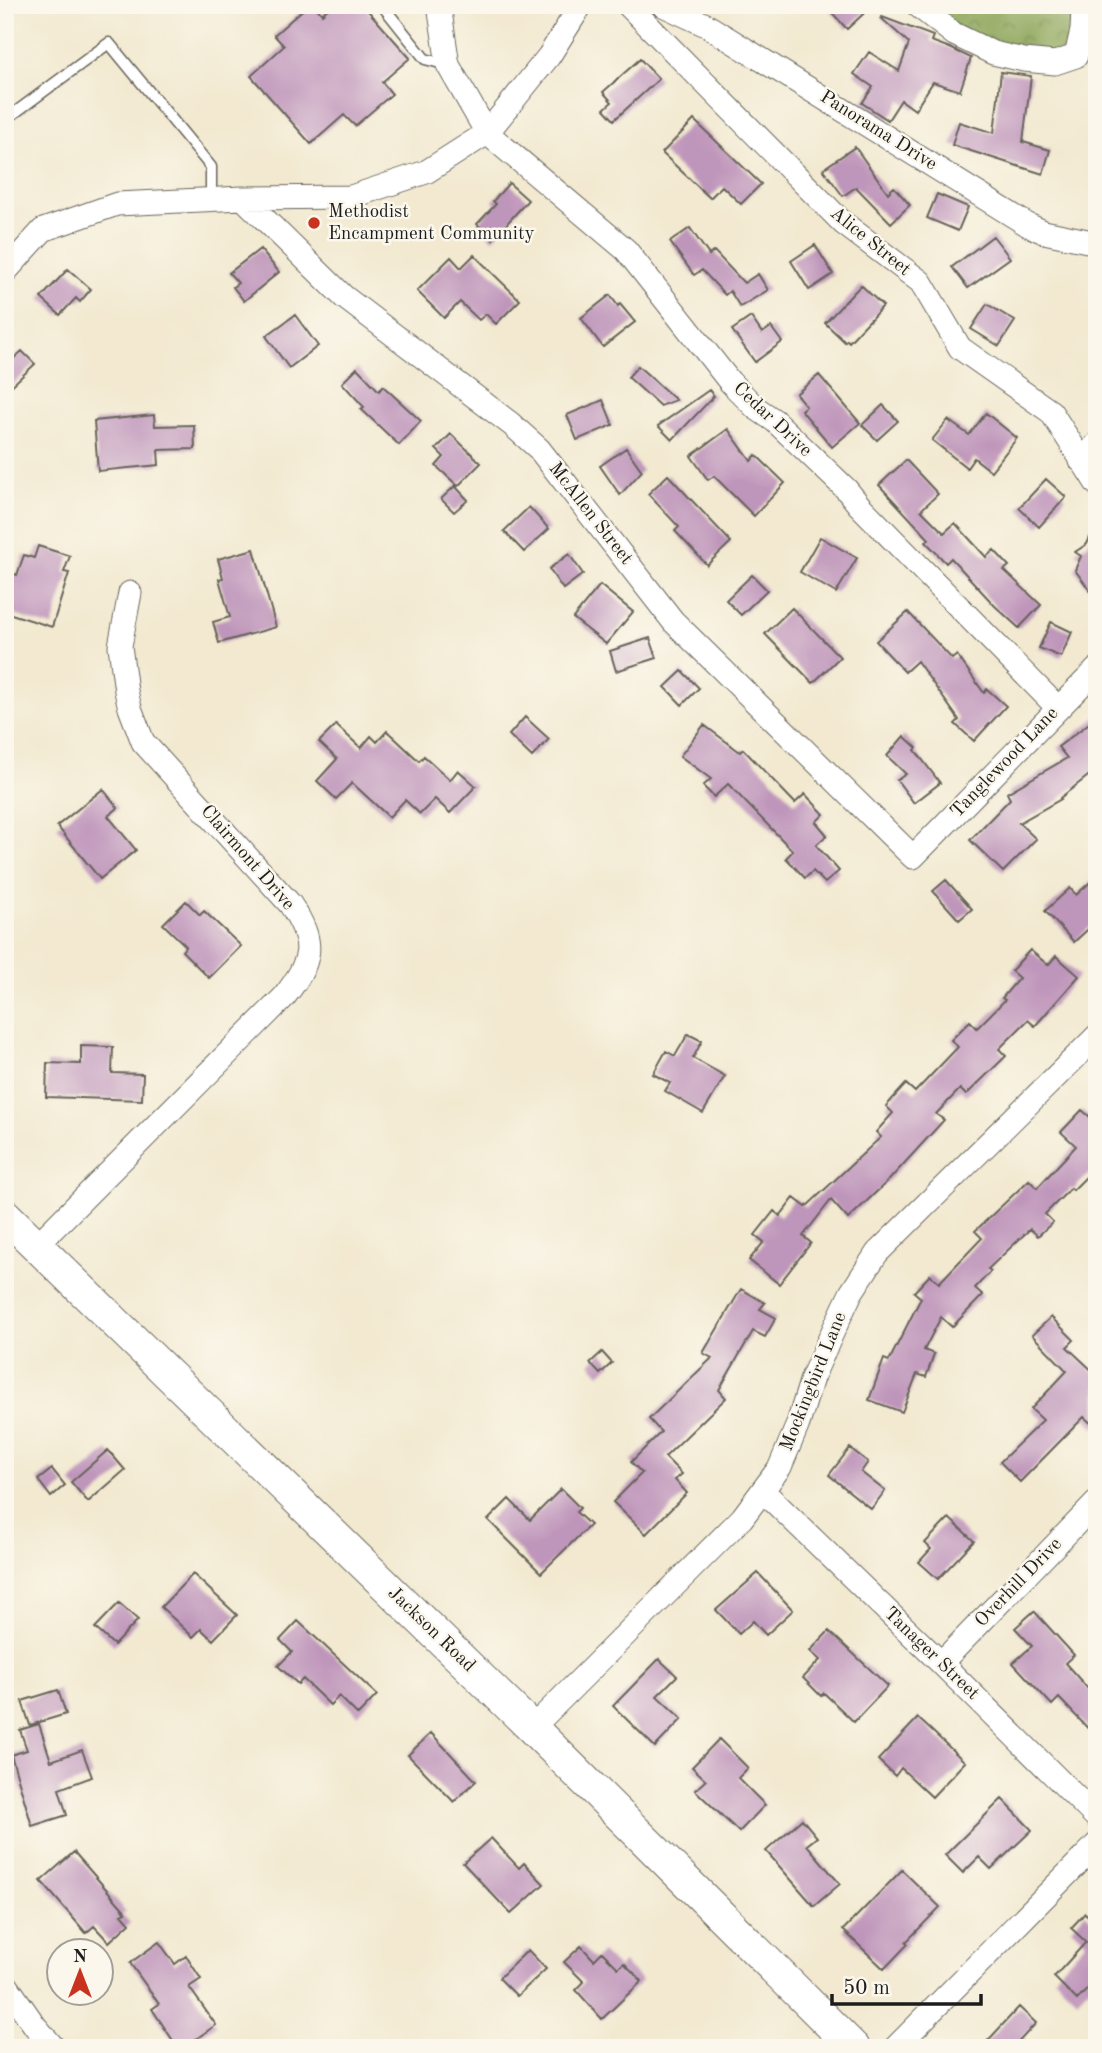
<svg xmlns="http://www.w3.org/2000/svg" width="1102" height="2053" font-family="'Old Standard TT',serif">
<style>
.forest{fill:url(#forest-crowns);stroke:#546039;stroke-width:2}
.building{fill:#bf96bb}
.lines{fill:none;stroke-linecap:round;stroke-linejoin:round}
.lane-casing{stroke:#67645b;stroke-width:13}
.street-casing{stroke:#67645b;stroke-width:25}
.secondary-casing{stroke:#67645b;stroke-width:34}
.lane{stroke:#fff;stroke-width:10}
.street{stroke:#fff;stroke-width:23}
.secondary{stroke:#fff;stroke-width:32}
.poi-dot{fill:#c8321e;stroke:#fbf7ec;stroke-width:2.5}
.labels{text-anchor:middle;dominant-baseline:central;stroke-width:5;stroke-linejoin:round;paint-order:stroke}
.street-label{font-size:19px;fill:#1c1c1c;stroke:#fbf7ec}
.poi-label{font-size:19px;fill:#1c1c1c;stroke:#fbf7ec;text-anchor:start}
</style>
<defs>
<pattern id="forest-crowns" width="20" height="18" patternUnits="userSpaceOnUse" patternTransform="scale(1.75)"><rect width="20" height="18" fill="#8ba456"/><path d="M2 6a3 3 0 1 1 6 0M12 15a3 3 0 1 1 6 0" fill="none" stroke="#718546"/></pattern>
</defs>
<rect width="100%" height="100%" fill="#fbf7ec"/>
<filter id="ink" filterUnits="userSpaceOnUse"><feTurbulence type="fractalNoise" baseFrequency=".0143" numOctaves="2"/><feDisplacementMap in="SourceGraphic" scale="14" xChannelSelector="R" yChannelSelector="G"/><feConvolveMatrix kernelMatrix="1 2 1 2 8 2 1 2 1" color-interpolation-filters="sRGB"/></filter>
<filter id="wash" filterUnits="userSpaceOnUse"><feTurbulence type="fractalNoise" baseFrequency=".00686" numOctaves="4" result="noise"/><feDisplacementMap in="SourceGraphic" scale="28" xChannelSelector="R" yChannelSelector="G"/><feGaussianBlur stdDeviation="1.57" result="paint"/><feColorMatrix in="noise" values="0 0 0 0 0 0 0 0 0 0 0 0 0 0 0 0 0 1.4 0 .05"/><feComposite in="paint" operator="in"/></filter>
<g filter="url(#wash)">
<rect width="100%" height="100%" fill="#f2e9d0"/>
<path class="forest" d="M924 5H1047L1073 20 1071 50 1045 57 983 43Z"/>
<g id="blocks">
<path class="building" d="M308 5H314L322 14 332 5H363L410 58 382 82 392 94 355 126 344 115 311 144 251 76 284 46 274 35Z
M825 5H873L847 29Z
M882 17 933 36 931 41 950 48 971 58 960 91 933 82 915 110 901 100 888 120 862 103 873 87 854 74 869 52 899 71 909 43 881 18Z
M640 59 659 79 614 120 604 109 612 102 603 92Z
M1001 72 1031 76 1023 142 1050 150 1043 174 952 145 959 122 994 133Z
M694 120 761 184 741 204 722 186 710 198 662 153Z
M855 147 888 193 894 187 910 205 891 223 856 187 843 196 823 169Z
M509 183 528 200 493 239 477 224 496 204 493 201Z
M937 194 968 207 958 231 927 218Z
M690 228 709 255 714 251 744 283 758 274 768 290 740 307 730 291 725 295 702 270 694 275 670 242Z
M993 236 1010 258 968 288 952 267Z
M815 245 833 274 809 290 791 261Z
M260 249 279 272 244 301 233 287 238 283 229 273Z
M474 255 520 300 496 324 486 314 479 320 460 302 444 318 417 291 451 257 461 268Z
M68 269 91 289 80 302 76 298 60 315 41 298Z
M861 285 883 306 849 342 847 340 845 342 825 323Z
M610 295 618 306 620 304 635 322 603 347 581 318Z
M987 304 1015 321 999 346 971 329Z
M295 315 318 346 289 368 266 336Z
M751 317 762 333 771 327 782 342 755 362 732 330Z
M5 351 13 359 22 351 35 364 5 392Z
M638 366 676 400 660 406 628 377Z
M357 368 379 391 383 386 421 421 399 445 361 409 364 407 342 383Z
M819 375 860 423 832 447 801 410 806 406 796 394Z
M709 390 714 396 672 440 658 426Z
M603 400 613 425 577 440 567 415Z
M883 405 898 421 877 440 862 425Z
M986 413 1017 438 991 471 974 458 967 468 932 440 948 420 969 435Z
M154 415 155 426 194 425 195 449 158 450 159 465 98 471 94 421Z
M728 429 751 461 756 455 785 483 754 516 714 476 708 480 691 456Z
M451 434 481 463 458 486 436 466 444 457 436 449Z
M626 448 642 471 620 495 600 466Z
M906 460 938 494 921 510 944 533 955 523 986 557 994 550 1009 566 1004 570 1041 605 1019 628 995 606 951 558 946 563 926 542 929 539 879 485Z
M668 475 731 542 707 565 675 531 679 527 648 494Z
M1046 479 1066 497 1039 527 1019 508Z
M455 486 468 500 454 512 441 499Z
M529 507 549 529 524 552 504 531Z
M1097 522V600L1075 570 1081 556 1075 552 1087 544Z
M820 537 857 558 836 593 800 572Z
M38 546 70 556 64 572 69 573 52 627 5 612V571L17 575 24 555 34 558Z
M254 549 276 627 219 643 213 622 230 617 219 579 223 578 218 559Z
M569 554 583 574 563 589 549 569Z
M752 575 767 590 741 615 726 600Z
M600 585 633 612 606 644 573 618Z
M792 608 840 657 813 683 765 634Z
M908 612 952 659 957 655 984 693 987 689 1006 706 974 741 955 724 959 720 917 661 905 672 876 641Z
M1051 622 1072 632 1061 657 1039 648Z
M650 638 657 658 616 671 610 651Z
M682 671 699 688 682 705 665 687Z
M525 717 549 739 532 757 509 735Z
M1097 717V769L1060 798 1061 799 1019 823 1036 839 1003 872 970 840 1010 799 1007 793 1067 758 1058 747Z
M336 725 361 748 371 736 377 742 387 731 419 761 424 756 450 780 458 770 476 786 450 813 435 799 420 814 405 800 389 817 352 783 336 799 317 781 337 759 319 742Z
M704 725 740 752 743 749 795 803 805 794 824 814 816 822 827 835 816 845 839 871 825 883 813 871 805 878 786 858 793 851 728 784 714 797 703 786 711 779 680 756Z
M904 736 917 748 915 750 940 783 914 803 897 780 906 774 887 756Z
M103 789 118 808 108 816 136 850 100 879 57 826Z
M1097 876V921L1074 942 1045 911 1070 888 1076 895Z
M946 880 972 909 959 920 933 891Z
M186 901 200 915 204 911 241 946 209 978 182 951 186 946 163 924Z
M1030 950 1048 965 1056 956 1079 976 1035 1026 1028 1020 999 1049 1006 1056 966 1095 960 1089 936 1114 944 1120 890 1179 848 1219 831 1200 803 1236 811 1243 779 1284 749 1260 764 1242 755 1235 774 1211 780 1216 794 1198 806 1207 881 1137 876 1132 893 1113 886 1106 906 1084 915 1092 958 1047 951 1040 970 1021 977 1028 1005 1000 1002 998 1019 978 1011 971Z
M688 1034 702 1041 693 1058 725 1076 703 1113 665 1091 670 1083 653 1074 666 1051 675 1056Z
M81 1046 113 1047 112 1073 143 1074 142 1100 46 1097 47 1063 81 1064Z
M1082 1110 1097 1123V1166L1073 1190 1071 1188 1045 1214 1053 1222 1038 1236 1030 1229 988 1269 991 1271 975 1288 983 1295 952 1327 941 1317 924 1350 934 1354 926 1377 917 1374 902 1412 869 1400 884 1359 889 1361 921 1298 914 1292 930 1275 939 1283 982 1238 975 1231 1029 1180 1037 1188 1076 1146 1061 1132Z
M741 1289 765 1303 760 1309 776 1318 765 1337 753 1331 719 1390 726 1398 665 1457 682 1474 675 1480 687 1493 646 1534 613 1502 642 1473 631 1462 661 1432 649 1419 712 1358 703 1353Z
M1051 1317 1074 1340 1067 1347 1097 1375V1429L1084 1417 1020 1482 1000 1462 1043 1420 1031 1409 1067 1371 1032 1335Z
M602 1352 612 1363 600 1374 590 1363Z
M850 1448 868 1462 861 1472 885 1491 871 1509 829 1475Z
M108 1450 125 1470 88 1502 71 1482Z
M52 1469 65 1485 51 1497 38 1480Z
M561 1489 580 1508 576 1512 590 1525 541 1573 488 1520 509 1499 530 1520Z
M949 1518 974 1541 938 1579 919 1562 931 1549 925 1543Z
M758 1573 793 1610 766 1635 753 1621 739 1634 716 1610Z
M193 1574 237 1615 213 1640 201 1629 193 1637 161 1607Z
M119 1603 138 1620 114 1645 95 1628Z
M1034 1611 1074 1655 1065 1663 1090 1691 1097 1684V1738L1059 1698 1052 1705 1013 1663 1032 1646 1015 1628Z
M298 1621 377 1695 358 1715 339 1696 330 1705 303 1679 298 1684 278 1666 292 1652 280 1640Z
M829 1631 888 1686 854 1722 824 1693 821 1696 803 1678 820 1660 810 1651Z
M659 1659 677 1676 657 1696 682 1719 655 1747 613 1706Z
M58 1690 66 1714 30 1725 22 1701Z
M918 1718 965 1762 932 1797 901 1768 895 1776 878 1760Z
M39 1724 51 1761 82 1750 92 1777 59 1789 67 1815 32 1826 11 1755 27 1750 20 1730Z
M431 1733 476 1781 454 1802 408 1755Z
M719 1739 748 1768 738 1778 765 1805 739 1832 695 1790 706 1780 692 1767Z
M1002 1799 1032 1830 991 1869 979 1857 963 1873 945 1855Z
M802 1819 817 1837 807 1845 840 1884 814 1906 766 1851Z
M491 1838 519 1868 524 1863 544 1884 511 1914 463 1863Z
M74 1852 126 1912 122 1914 130 1923 109 1942 94 1926 86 1933 41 1881Z
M902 1870 940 1907 906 1942 908 1944 884 1969 843 1930Z
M1085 1913 1097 1924V1979L1077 2000 1054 1977 1086 1942 1071 1928Z
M159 1942 175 1964 186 1956 201 1979 189 1987 216 2025 183 2048H178L152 2009 159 2004 130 1963Z
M581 1946 594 1960 602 1952 618 1968 624 1963 642 1981 602 2019 576 1990 584 1982 564 1962Z
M528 1950 546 1969 517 1996 499 1978Z
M1019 2007 1036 2023 1013 2048H981Z"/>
</g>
</g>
<g filter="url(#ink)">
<use href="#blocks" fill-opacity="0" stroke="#67645b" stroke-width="2"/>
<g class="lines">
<defs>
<path id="lane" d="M382 5 425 59 448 65
M5 120 109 43 211 167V199"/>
<path id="street" d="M439 5 448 65 487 133 626 250 730 382 756 408 775 421 846 489 859 505 1058 708
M628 5 843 223 921 282 960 348 1051 412 1097 484
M663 5 706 25 1028 225 1044 232 1097 243
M917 5 954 34 993 53 1024 60 1055 63 1076 56 1082 30 1083 5
M243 198 344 297 511 424 539 449 673 621 913 857 1097 669
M5 272 43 230 117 204 243 198 351 197 426 172 487 133 549 56 581 5
M1081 461 1097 444
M36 1246 284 997C312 961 317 944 290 904L143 742 130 708 126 691 120 646 130 593
M763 1491 941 1663 1097 1818
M941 1663 1097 1502
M532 1728 742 1518 780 1467 798 1424 812 1378 834 1329 851 1293 877 1253 1097 1036
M5 1983 35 2026 54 2048
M895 2048 1097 1844"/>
<path id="secondary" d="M5 1215 532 1728 854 2048"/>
</defs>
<use href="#lane" class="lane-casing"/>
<use href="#street" class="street-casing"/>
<use href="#secondary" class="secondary-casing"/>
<use href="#lane" class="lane"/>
<use href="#street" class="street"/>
<use href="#secondary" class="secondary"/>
</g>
</g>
<circle class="poi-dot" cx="314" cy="223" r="7"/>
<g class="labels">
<g class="street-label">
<text transform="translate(878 131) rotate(32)">Panorama Drive</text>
<text transform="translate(870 242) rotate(39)">Alice Street</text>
<text transform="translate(772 420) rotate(43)">Cedar Drive</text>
<text transform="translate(590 514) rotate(52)">McAllen Street</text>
<text transform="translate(1005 763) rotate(-46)">Tanglewood Lane</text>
<text transform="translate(247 858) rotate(49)">Clairmont Drive</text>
<text transform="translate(814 1382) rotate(-68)">Mockingbird Lane</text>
<text transform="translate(1019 1583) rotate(-46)">Overhill Drive</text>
<text transform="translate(431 1630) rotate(44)">Jackson Road</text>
<text transform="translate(931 1654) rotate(44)">Tanager Street</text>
</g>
<g class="poi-label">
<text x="328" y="212">Methodist<tspan x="328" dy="22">Encampment Community</tspan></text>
</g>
</g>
<rect width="1102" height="2053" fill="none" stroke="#fbf7ec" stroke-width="28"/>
<g transform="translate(80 1972)"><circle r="33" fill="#fbf7ec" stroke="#a29f99" stroke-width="2"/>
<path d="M0-5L12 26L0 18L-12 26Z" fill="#c8321e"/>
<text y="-10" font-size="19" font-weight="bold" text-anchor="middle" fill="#1c1c1c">N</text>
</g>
<path d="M832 1994v10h149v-10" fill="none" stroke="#1c1c1c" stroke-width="3.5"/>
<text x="843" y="1994" font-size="21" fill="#1c1c1c" stroke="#fbf7ec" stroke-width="5" paint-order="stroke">50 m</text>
</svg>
